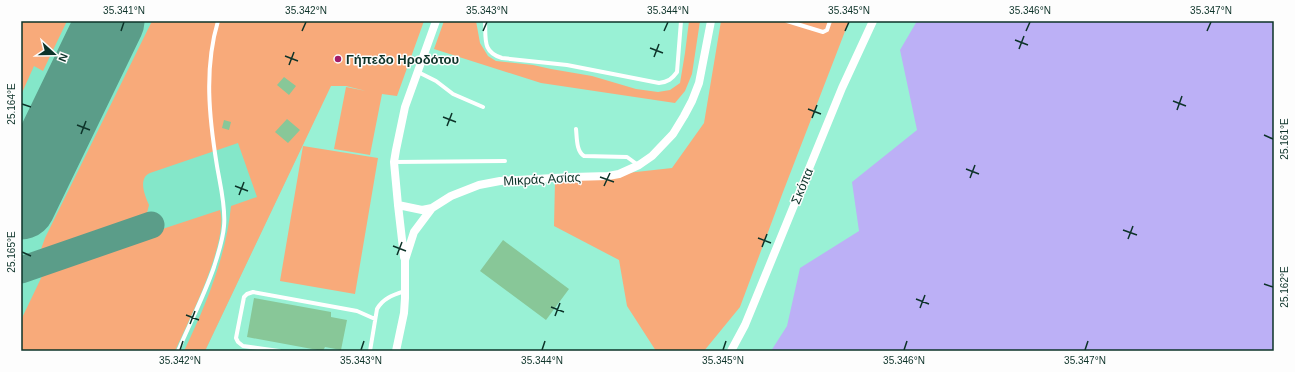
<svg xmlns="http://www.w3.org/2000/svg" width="1295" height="372" font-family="Arial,sans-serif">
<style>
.built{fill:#84e7c9}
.green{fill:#f8aa7a}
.water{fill:#bcb0f6}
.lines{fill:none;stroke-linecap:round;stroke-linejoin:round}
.taxiway{stroke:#5b9d89;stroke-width:27}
.runway{stroke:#5b9d89;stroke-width:69}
.building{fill:#88c798}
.service{stroke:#fff;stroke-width:4}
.minor{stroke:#fff;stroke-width:8}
.ticks{fill:none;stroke:#0d3329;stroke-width:1.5}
.poi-dot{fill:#a21c69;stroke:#fdfdfd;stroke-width:1.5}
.labels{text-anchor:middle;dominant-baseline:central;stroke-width:3;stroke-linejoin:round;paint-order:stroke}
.poi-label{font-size:13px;font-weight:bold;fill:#0d3329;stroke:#fdfdfd;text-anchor:start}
.street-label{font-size:13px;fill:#0d3329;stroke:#fdfdfd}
.neatline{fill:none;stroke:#0d3329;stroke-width:1.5}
.ticks-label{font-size:10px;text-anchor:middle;fill:#0d3329}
</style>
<rect width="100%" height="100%" fill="#99f1d5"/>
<path class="built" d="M21 21H236L321 106 205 351H21Z"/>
<path class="green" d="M21 21H67L43 71 34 66 21 95Z
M152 21H424L397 96 382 94 370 155 334 149 346 87 366 91 346 86H331L205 351H184C206 305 226 257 231 206L257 197 238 143 150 173C148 174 146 175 145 177 140 185 146 198 149 205L147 213 137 219 40 252 45 238Z
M444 21H476L480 43 488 56 496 61 533 65 551 69 592 76 636 89 658 92 670 90 680 83 685 53 689 21H700L692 74 685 91 675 103 541 83 434 49Z
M721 21H849L783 192 740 307 704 351H656L627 306 619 260 554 226 555 181 672 168 704 123Z
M303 146 378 158 355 294 280 281Z
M220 210C229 241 189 320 175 351H21V320L44 272 126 241Z"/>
<path class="water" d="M917 21H1274V351H771L787 326 800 268 859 231 852 182 917 130 900 50Z"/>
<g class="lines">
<path class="taxiway" d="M21 270 151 225"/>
<path class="runway" d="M21 205 110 21"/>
</g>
<path class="building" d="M284 77 296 86 289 95 277 85Z
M287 119 300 130 288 143 275 132Z
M224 120 231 122 229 130 222 128Z
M503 240 569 289 546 320 480 271Z
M254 298 331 312V317L347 320 341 350 325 347 323 351 247 337Z"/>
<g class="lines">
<path class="service" d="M485 21C486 39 482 52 502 58L567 65 659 83C668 82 672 79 677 72L681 21
M787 21 823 32 827 30 830 21
M418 72 436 81 453 94 483 107
M576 129C577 137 576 151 584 156L627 157 638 165
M394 162 505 161
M178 351C190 323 204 296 214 267 218 254 223 240 224 226 226 207 220 184 217 166 209 117 204 68 218 21
M279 351 243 346 238 342 236 338 244 297 247 294 253 292 357 311 375 319
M370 351 377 309C383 298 393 295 405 291"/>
<path class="minor" d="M398 205 422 210 432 208
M404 257 398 205 394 162 396 150 405 107 436 21
M396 351 404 313 405 298V260L414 232 432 208 451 196 479 185 500 181 572 177 608 176 619 174 639 165 652 156 673 134 684 116 692 101 699 83 711 21
M731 351 745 325 842 88 873 21"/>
</g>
<path class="ticks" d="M121 31 124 22M302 31 306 22M483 31 487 22M664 31 668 22M845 31 849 22M1026 31 1030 22M1207 31 1211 22M1015 40 1028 45M650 48 663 53M1019 49 1024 36M285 56 298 61M654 57 659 44M289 65 294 52M1173 101 1186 106M22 104 31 107M808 109 821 114M1177 110 1182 96M443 117 456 122M812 118 817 105M77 125 90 130M447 126 452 113M81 134 86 121M1264 135 1273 139M966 169 979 174M600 177 614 182M970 178 975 165M235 186 248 191M604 186 610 173M239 195 244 182M1123 230 1137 235M758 238 771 243M1128 239 1133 226M393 246 406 251M762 247 767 234M22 252 31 256M397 255 402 242M1264 284 1273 287M916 299 929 304M551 307 564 312M920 308 925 295M186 315 199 320M555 316 560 303M190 324 195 311M180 350 183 341M361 350 364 341M542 350 545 341M723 350 726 341M904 350 907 341M1085 350 1088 341"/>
<circle class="poi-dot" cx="338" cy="59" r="4"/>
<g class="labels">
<g class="poi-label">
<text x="346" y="59">Γήπεδο Ηροδότου</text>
</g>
<g class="street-label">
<text transform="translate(542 179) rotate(-3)">Μικράς Ασίας</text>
<text transform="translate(802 186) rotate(-68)">Σκόπα</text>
</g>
</g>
<rect width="1295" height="372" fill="none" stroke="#fdfdfd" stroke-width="44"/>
<g transform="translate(54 54) rotate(111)" stroke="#fdfdfd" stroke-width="3" paint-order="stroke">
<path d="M0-3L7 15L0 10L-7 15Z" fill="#0d3329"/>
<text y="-6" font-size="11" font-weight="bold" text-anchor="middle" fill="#0d3329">N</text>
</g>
<rect x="22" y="22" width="1251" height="328" class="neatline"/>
<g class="ticks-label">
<text x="124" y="14">35.341°N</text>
<text x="306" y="14">35.342°N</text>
<text x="487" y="14">35.343°N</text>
<text x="668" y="14">35.344°N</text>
<text x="849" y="14">35.345°N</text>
<text x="1030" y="14">35.346°N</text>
<text x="1211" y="14">35.347°N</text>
<text transform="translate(11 104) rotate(-90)" y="4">25.164°E</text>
<text transform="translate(1284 139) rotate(-90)" y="4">25.161°E</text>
<text transform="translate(11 252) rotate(-90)" y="4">25.165°E</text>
<text transform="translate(1284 287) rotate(-90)" y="4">25.162°E</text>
<text x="180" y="364">35.342°N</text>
<text x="361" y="364">35.343°N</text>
<text x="542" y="364">35.344°N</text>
<text x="723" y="364">35.345°N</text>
<text x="904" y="364">35.346°N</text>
<text x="1085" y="364">35.347°N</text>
</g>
</svg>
